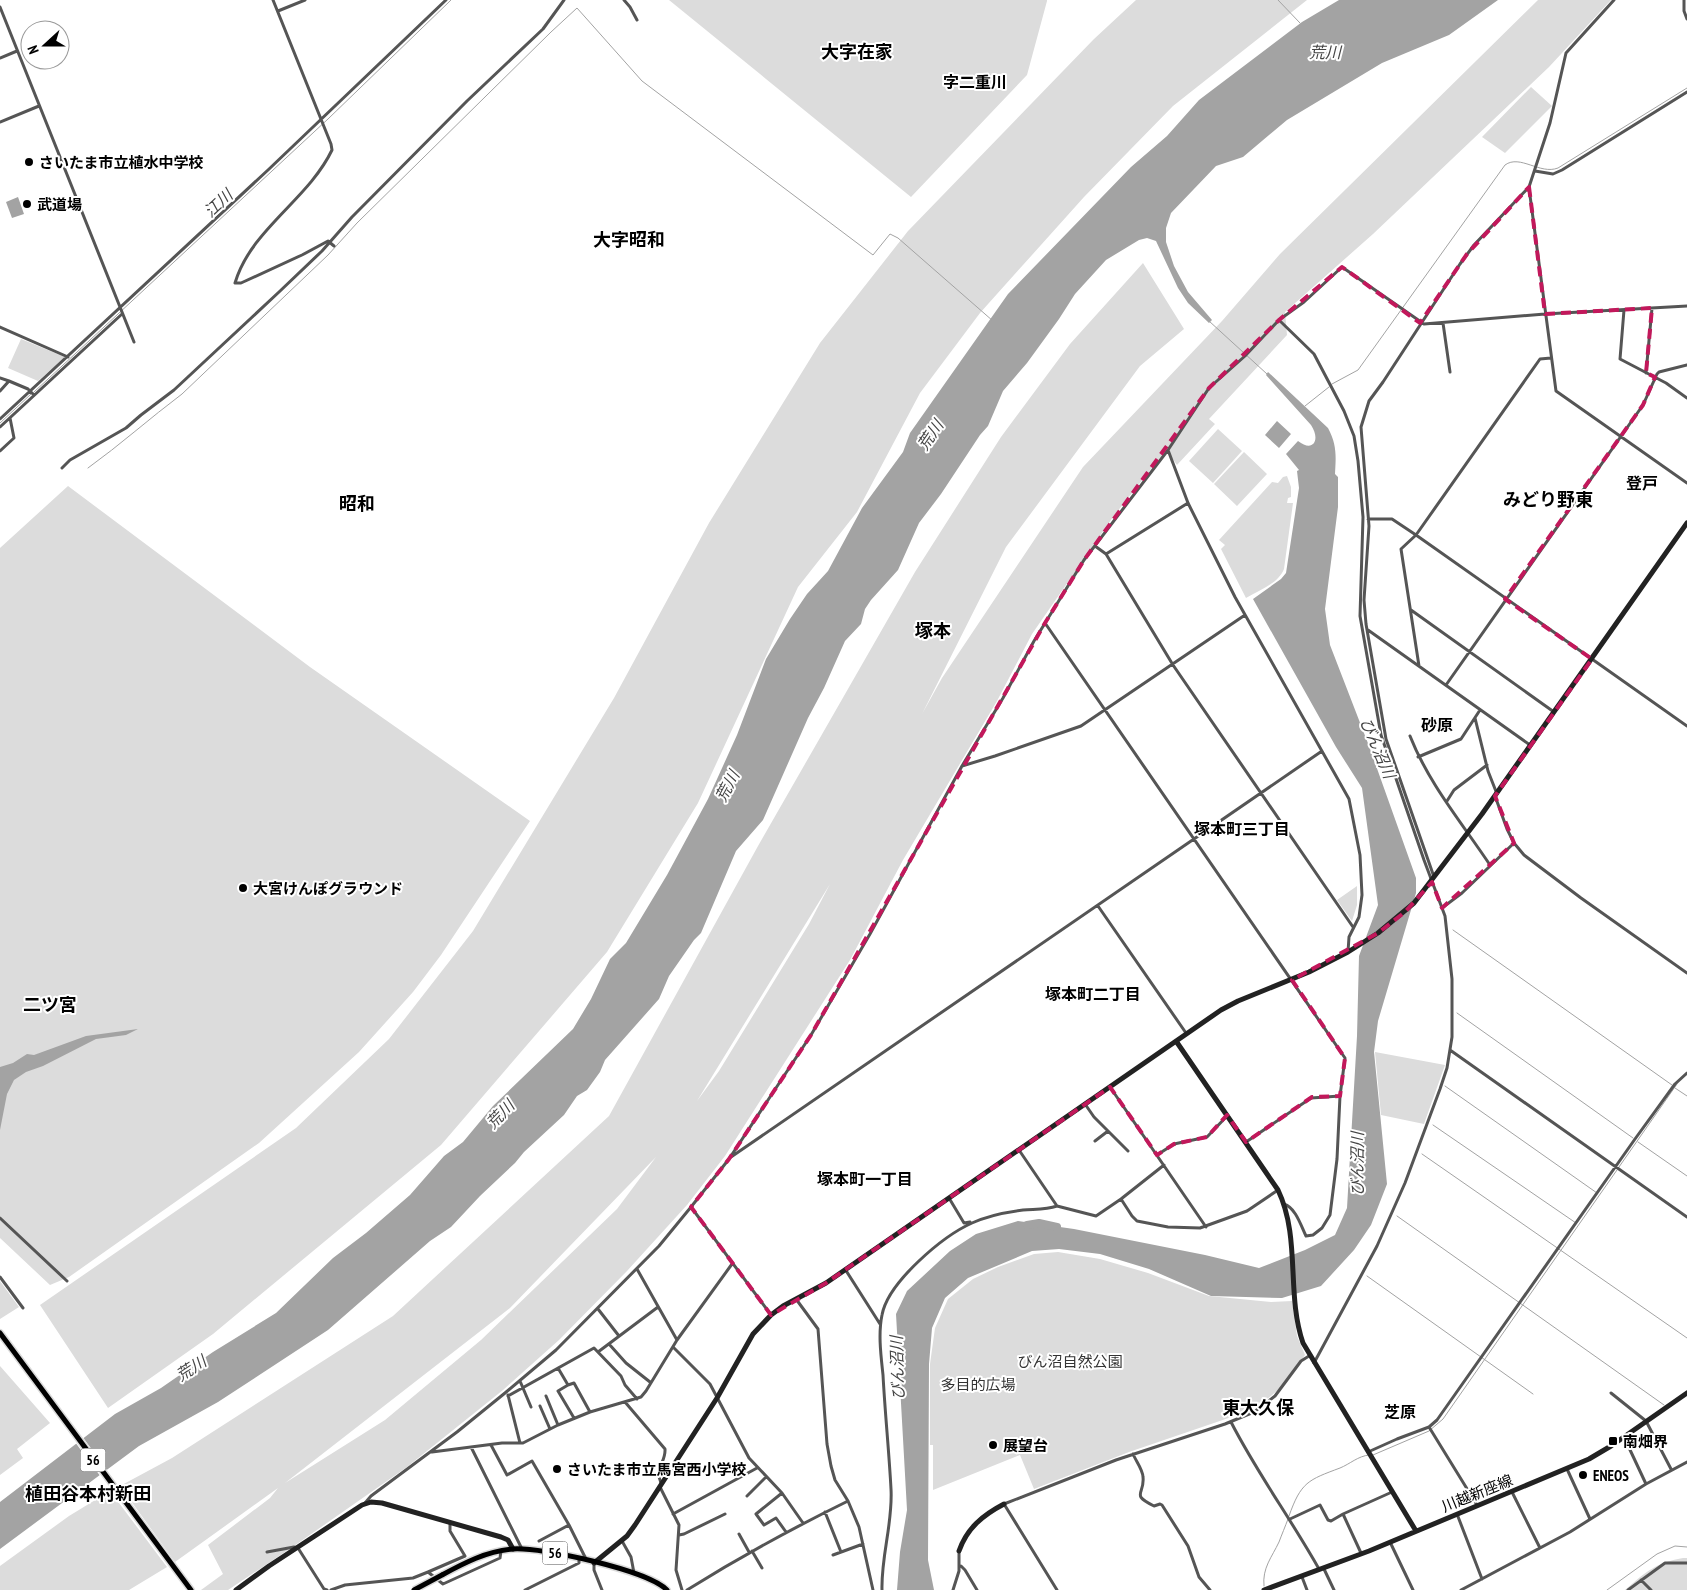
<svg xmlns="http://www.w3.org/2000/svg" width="1687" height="1590" font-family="'PT Sans Narrow','Noto Sans JP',sans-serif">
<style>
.green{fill:#dcdcdc;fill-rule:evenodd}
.water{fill:#a3a3a3}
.pier{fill:#fff}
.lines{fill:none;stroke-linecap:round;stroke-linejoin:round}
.stream{stroke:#a3a3a3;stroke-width:1}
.river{stroke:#a3a3a3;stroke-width:8}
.primary-casing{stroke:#dbdbdb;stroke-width:8}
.street{stroke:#555;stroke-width:3}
.secondary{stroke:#222;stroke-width:5}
.primary{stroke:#000;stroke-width:5}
.primary-bridge-casing{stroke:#dbdbdb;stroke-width:8;stroke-linecap:butt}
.primary-bridge{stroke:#000;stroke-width:5}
.marked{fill:none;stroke:#c2185b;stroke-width:4;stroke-dasharray:10 6;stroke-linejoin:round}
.poi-dot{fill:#000;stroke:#fff;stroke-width:2}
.labels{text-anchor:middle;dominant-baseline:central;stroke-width:4;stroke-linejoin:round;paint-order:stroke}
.shield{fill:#fff;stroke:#4c4c4c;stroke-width:1}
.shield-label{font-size:14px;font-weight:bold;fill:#000}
.poi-label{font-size:15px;font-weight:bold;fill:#000;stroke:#fff;text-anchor:start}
.park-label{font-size:15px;fill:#333;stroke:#fff}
.street-label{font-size:15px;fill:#000;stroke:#fff}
.water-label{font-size:16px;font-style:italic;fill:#444;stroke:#fff}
.neighbourhood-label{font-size:16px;font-weight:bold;fill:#000;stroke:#fff}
.quarter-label{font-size:18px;font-weight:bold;fill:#000;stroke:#fff}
</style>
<rect width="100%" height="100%" fill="#fff"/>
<path class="green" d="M669 0H1047V1L1027 75 911 197Z
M1136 0H1307L1173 106 1084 197 980 313 920 393 857 512 798 587 698 803 607 952 441 1145 213 1334 108 1408 40 1305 296 1128 389 1039 473 931 614 698 709 523 820 343 908 231 1094 39Z
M1538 0H1611L1549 67 1373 234 1285 312 1287 335 1209 419 1215 424 1177 465 1166 450 1113 517 1032 634 997 701 903 860 850 960 725 1156 687 1205 627 1271 559 1340 503 1390 407 1467 294 1546 228 1590H201L223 1574 208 1545 270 1498 278 1488 175 1562 120 1486 172 1458 393 1316 609 1116 758 846 915 572 1001 437 1070 344 1143 263 1184 329 1140 366 1006 547 922 714 942 678 1083 467 1222 321 1280 254ZM830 884 809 924 719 1071 697 1101ZM656 1157 617 1209 481 1340 385 1420 285 1483 510 1308Z
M1531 87 1552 106 1505 153 1482 137Z
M21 339 65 357 38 381 8 368Z
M1218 429 1242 451 1213 483 1189 461Z
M1244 452 1267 474 1237 506 1214 484Z
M1287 476 1291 487V497L1288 498 1287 503H1293L1284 569C1278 584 1259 590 1246 598L1221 549 1225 545 1219 540 1272 482 1278 483 1283 477Z
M68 486 310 667 530 821 441 955 413 992 359 1052 259 1143 69 1277 50 1285 0 1238V548Z
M1357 886V905L1352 921 1337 900Z
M1375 1052 1445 1065 1424 1124 1381 1115Z
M1058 1252 1100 1259 1148 1273 1209 1296 1271 1302 1292 1301 1297 1336 1305 1355 1279 1389 1265 1401 1249 1411 1129 1452 1034 1489 1020 1455 933 1490V1445H930V1364L935 1328 948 1299 973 1279 998 1267 1034 1254Z
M0 1281 19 1307 0 1319Z
M0 1366 50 1423 17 1449 23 1458 0 1475Z
M110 1491 167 1567 129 1590H0V1566L69 1516Z
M1683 1558H1687V1590H1625C1646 1572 1655 1563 1683 1558Z"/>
<path class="water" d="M1339 0H1498L1449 35 1382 63 1287 120 1243 157 1216 166 1171 213 1166 228V242L1174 266 1188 292 1212 320 1209 323 1188 303 1178 288 1156 241 1147 238 1139 240 1106 260 1075 294 1059 319 1027 363 1003 391 988 426 980 435 941 494 919 523 898 570 871 600 865 609 861 624 845 641 824 688 808 718 763 820 736 851 701 933 694 940 669 976 659 999 605 1060 600 1072 587 1090 577 1096 564 1115 524 1152 515 1163 480 1196 451 1227 430 1241 328 1330 218 1402 139 1446 0 1549V1502L115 1414 161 1388 213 1352 276 1313 333 1258 366 1233 410 1195 444 1156 463 1142 493 1106 573 1029 591 999 610 959 626 943 667 875 708 799 737 735 766 659 790 619 807 594 828 571 862 508 903 452 910 433 1008 294 1131 167 1167 136 1199 100 1302 22Z
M18 197 24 214 12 218 6 202Z
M1268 372 1328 428C1337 445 1336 456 1335 474L1338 477V507L1325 609 1330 645 1369 746 1416 878V893L1378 1021 1374 1052 1387 1184 1371 1225 1354 1250 1321 1286 1282 1298 1211 1296 1149 1269 1100 1254 1059 1249 1032 1251 968 1278 945 1298 932 1328 929 1364 928 1560 934 1590H897L900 1552 907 1510 896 1314 907 1291 950 1251 976 1234 1018 1221 1074 1229 1205 1255 1259 1268 1305 1250 1335 1235 1347 1208 1357 1036 1359 956 1378 905 1362 788 1336 747 1253 599 1281 579 1286 573 1299 488 1297 471 1299 470 1286 454 1298 441C1313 453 1321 440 1311 425L1266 375Z
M1277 421 1291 434 1279 448 1265 435Z
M138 1029 126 1035 96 1039 43 1066 26 1072 14 1080 7 1094 0 1130V1067L13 1063 27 1054 34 1055 86 1036Z"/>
<path class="pier" d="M82 1436 108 1472 101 1477 75 1442Z"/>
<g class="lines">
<path class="stream" d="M1278 0 1300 23
M1209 321 1267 374
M1332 384 1358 370 1505 165C1520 154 1540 175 1558 168L1687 88
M34 392 328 119 451 0
M1305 406 1329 387
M0 423 31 394
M88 468C120 445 150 418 182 394L328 255 357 223 551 32 577 8 642 81 873 255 890 234 898 238 993 321
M1453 930 1672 1085
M1457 1013 1633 1138
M1445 1086 1597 1193
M1675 1088 1687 1096
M1433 1125 1576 1223
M1638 1142 1687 1176
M1422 1154 1687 1338
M1619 1167 1677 1084
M1397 1216 1664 1405
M1367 1276 1533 1394
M1373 1455 1429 1431 1443 1419 1617 1170
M1289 1516C1301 1482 1308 1480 1340 1468 1350 1464 1358 1456 1369 1455
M1264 1586C1262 1568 1272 1557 1279 1542 1282 1534 1285 1527 1288 1519
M1607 1590 1657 1554 1675 1546 1687 1547"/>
<path class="river" d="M1027 1225 1039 1223 1057 1227"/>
<defs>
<path id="primary" d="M0 1333 191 1590
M442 1575C464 1563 487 1551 513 1549 542 1547 647 1570 667 1590"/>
</defs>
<use href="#primary" class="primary-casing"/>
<path class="street" d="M273 0 331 144 332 150C308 200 251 229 235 283H241L302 255 328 241 334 246
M624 0 630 7 637 20
M1684 0V11L1687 19
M0 7 134 342
M278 11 305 0
M0 58 17 51
M0 122 39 106
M1535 171 1553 174 1562 170 1687 92
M1529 188 1556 391 1687 483
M1624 310 1620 359 1666 383 1687 398
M1279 320 1314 354 1344 411 1354 436 1358 461 1363 517 1360 616 1381 735 1424 860 1445 916 1452 979V1037L1447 1068 1440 1089 1405 1183 1377 1246 1314 1363
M1443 323 1450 372
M0 327 68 357
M1646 373 1652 308
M0 378 9 381
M0 391 9 381 28 389 34 395
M0 419 268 170 446 0
M0 427 122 314
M1168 450 1188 503 1235 597 1349 799 1360 855 1362 895 1359 917 1349 937 1348 952
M0 451 14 438 10 418
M62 468 70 460 126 428 141 415 174 390 279 292 322 251 352 217 467 101 543 29 564 0
M1368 519H1392L1416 535 1687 726
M1095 546 1106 554 1173 665 1353 927
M1106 554 1188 503
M1411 610 1554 712
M1045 623 1345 1058 1340 1096 1337 1159 1330 1215 1322 1228 1313 1235 1306 1236C1301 1226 1296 1208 1284 1204
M1368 630 1530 745
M1419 666 1401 549 1416 535 1540 359 1551 358
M1446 685 1643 405 1657 374 1659 372 1687 365
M1475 718 1488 771 1497 794
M1410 736C1429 784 1462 823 1490 865
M1418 757 1461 739 1480 710
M962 766 995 756 1081 726 1245 615
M1495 796 1507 829 1514 843 1524 855 1581 898 1687 973
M1447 801 1454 790 1487 765
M1434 877 1386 739 1366 624 1364 600 1369 526 1361 427 1369 401 1383 382 1460 264 1474 245 1529 187 1550 123 1566 53 1614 0
M1098 906 1186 1033
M1442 908 1462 893 1514 843
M1450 1050 1687 1217
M1110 1087 1206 1227
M1085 1104 1094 1117 1128 1151
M1095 1141 1108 1131
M1246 1142 1311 1098 1340 1096
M1019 1150 1057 1206 1096 1216 1121 1199 1164 1165
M1157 1155 1174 1144 1207 1137 1227 1116
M731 1157 1322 751
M949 1198 964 1223 970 1222
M1121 1199 1132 1216 1137 1221 1168 1227 1200 1228 1247 1211 1278 1190
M691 1207 771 1315
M0 1218 67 1281
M637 1269 677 1340
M845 1269 880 1324
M0 1277 23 1308
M796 1299 818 1329 827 1444 831 1466 835 1480 848 1501 859 1527 873 1590
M598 1309 619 1336
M609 1344 626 1363 650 1382
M673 1347 710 1384 749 1458 782 1493 803 1523
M598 1352 658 1307
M558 1368 568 1385 558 1391 574 1418
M520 1381 531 1407
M568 1385 574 1383 590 1412
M1611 1393 1646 1421 1671 1469
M508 1395 520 1443
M508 1396 594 1348 621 1376 625 1385 637 1399
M546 1396 558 1425
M625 1402 665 1449C666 1463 654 1467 661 1483
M540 1406 550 1429
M1231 1422C1257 1473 1291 1519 1319 1569
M1429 1427 1477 1505
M1624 1437 1646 1484
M491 1445 507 1475 532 1461 569 1525 586 1559
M471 1447 522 1549
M432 1452 502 1443H523L558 1425 590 1412 641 1397 646 1391 677 1340 732 1264
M1368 1452 1397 1439 1429 1427 1437 1420 1635 1139 1675 1084 1687 1073
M1133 1454C1136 1461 1143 1470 1143 1477 1145 1495 1130 1494 1154 1506L1160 1504 1162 1505 1188 1546 1199 1577 1210 1590
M1567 1469 1590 1519
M660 1487 679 1525 676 1570 682 1590
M1512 1492 1540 1548
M782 1493 756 1514 764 1525 776 1518 786 1532
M747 1496 766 1477
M365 1503 371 1496 457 1432 505 1393 556 1350 659 1246 691 1207 729 1159 811 1035 870 934 962 766 1003 698 1034 641 1084 560 1168 450 1209 388 1245 356 1279 320 1304 302 1342 267 1424 324 1545 314 1687 306
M825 1512 841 1552
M673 1514 757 1468
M1457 1514 1482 1579
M1290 1519 1320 1505 1328 1520 1331 1521 1343 1514
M739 1534 749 1552
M679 1535 684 1534 725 1514
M539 1541 569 1525
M622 1541 631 1557 634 1573
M1390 1542 1413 1590
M752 1551 762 1568
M267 1552 294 1547 298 1548 324 1589 327 1590
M1361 1553 1343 1514 1392 1492
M833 1555 863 1544
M594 1563V1570L602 1590
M961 1566 965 1570 977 1590
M1324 1569 1334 1590
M428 1572 465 1556 450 1531V1523
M1302 1577 1307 1590
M1641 1580 1651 1590
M331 1590 345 1585 413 1578 428 1572 443 1584 500 1558 501 1551
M525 1590 579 1563V1559
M687 1590C740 1557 793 1528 848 1501
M882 1590C881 1556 893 1523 891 1489 889 1451 885 1413 883 1375 881 1356 878 1334 882 1315 888 1282 943 1236 972 1223 987 1216 1007 1212 1023 1210 1035 1209 1046 1210 1057 1206
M953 1590 959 1571V1551
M1057 1590 1004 1504 1116 1460 1225 1424 1254 1412 1275 1396 1301 1361 1309 1356
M1461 1590 1570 1532 1646 1484 1687 1462
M1628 1590 1665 1563H1687"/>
<path class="secondary" d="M1176 1041 1278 1190C1301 1238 1286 1294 1303 1343L1416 1531
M959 1551C967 1528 983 1515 1004 1504
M594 1563 627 1536 635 1525 717 1398 753 1334 771 1315 783 1306 826 1283 1221 1010 1238 1001 1309 972 1348 952 1378 933 1414 903 1482 814 1687 523
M236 1590 269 1566 362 1505 371 1502 382 1503 501 1537 508 1540 513 1549
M1264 1590 1369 1551 1589 1459 1611 1446 1687 1393"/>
<use href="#primary" class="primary"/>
<defs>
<path id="primary-bridge" d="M414 1590 442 1575"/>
</defs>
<use href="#primary-bridge" class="primary-bridge-casing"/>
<use href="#primary-bridge" class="primary-bridge"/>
</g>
<path class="marked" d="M1529 187 1545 314 1652 308 1646 373 1655 377 1643 405 1505 599 1592 659 1495 796 1514 843 1442 908 1432 882 1405 912 1378 933 1292 980 1345 1058 1340 1096 1312 1097 1246 1142 1227 1115 1207 1137 1174 1144 1157 1155 1110 1087 826 1283 771 1315 691 1207 729 1159 811 1035 1045 623 1084 560 1209 388 1279 320 1342 267 1420 323 1467 254Z"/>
<g class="poi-dot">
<circle cx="29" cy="162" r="5"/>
<circle cx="27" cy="204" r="5"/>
<circle cx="243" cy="888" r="5"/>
<rect x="1608" y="1436" width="10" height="10" rx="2.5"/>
<circle cx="993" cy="1445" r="5"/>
<circle cx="557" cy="1469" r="5"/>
<circle cx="1583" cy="1475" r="5"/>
</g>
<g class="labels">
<g class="shield">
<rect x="80.5" y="1448.5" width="25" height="23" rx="4"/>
<rect x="542.5" y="1541.5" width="25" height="23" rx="4"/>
</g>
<g class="shield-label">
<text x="93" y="1460">56</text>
<text x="555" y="1553">56</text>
</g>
<g class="poi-label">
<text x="39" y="162">さいたま市立植水中学校</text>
<text x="37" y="204">武道場</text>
<text x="253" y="888">大宮けんぽグラウンド</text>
<text x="1623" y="1441">南畑界</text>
<text x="1003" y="1445">展望台</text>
<text x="567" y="1469">さいたま市立馬宮西小学校</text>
<text x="1593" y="1475">ENEOS</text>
</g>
<g class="park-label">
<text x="1070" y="1361">びん沼自然公園</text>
<text x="978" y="1384">多目的広場</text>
</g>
<g class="street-label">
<text transform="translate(1477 1493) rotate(-22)">川越新座線</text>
</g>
<g class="water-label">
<text x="1325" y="52">荒川</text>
<text transform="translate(218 203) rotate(-43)">江川</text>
<text transform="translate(930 435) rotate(-56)">荒川</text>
<text transform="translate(1378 748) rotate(67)">びん沼川</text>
<text transform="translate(727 786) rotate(-62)">荒川</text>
<text transform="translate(500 1114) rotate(-46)">荒川</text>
<text transform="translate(1357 1164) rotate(-90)">びん沼川</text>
<text transform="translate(191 1368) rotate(-33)">荒川</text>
<text transform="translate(897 1368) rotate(-92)">びん沼川</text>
</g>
<g class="neighbourhood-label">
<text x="975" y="82">字二重川</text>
<text x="1642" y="483">登戸</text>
<text x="1437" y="725">砂原</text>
<text x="1242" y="829">塚本町三丁目</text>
<text x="1093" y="994">塚本町二丁目</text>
<text x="865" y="1179">塚本町一丁目</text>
<text x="1400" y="1412">芝原</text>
</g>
<g class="quarter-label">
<text x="857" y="51">大字在家</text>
<text x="629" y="239">大字昭和</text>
<text x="1548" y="499">みどり野東</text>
<text x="357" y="503">昭和</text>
<text x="933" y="630">塚本</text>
<text x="50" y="1004">二ツ宮</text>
<text x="1258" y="1407">東大久保</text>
<text x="88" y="1493">植田谷本村新田</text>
</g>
</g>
<g transform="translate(45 45) rotate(249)"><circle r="24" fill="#ffffff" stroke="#999999"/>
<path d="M0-4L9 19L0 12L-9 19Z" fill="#000000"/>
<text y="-8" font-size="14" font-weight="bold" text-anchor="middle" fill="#000000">N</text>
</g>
</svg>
